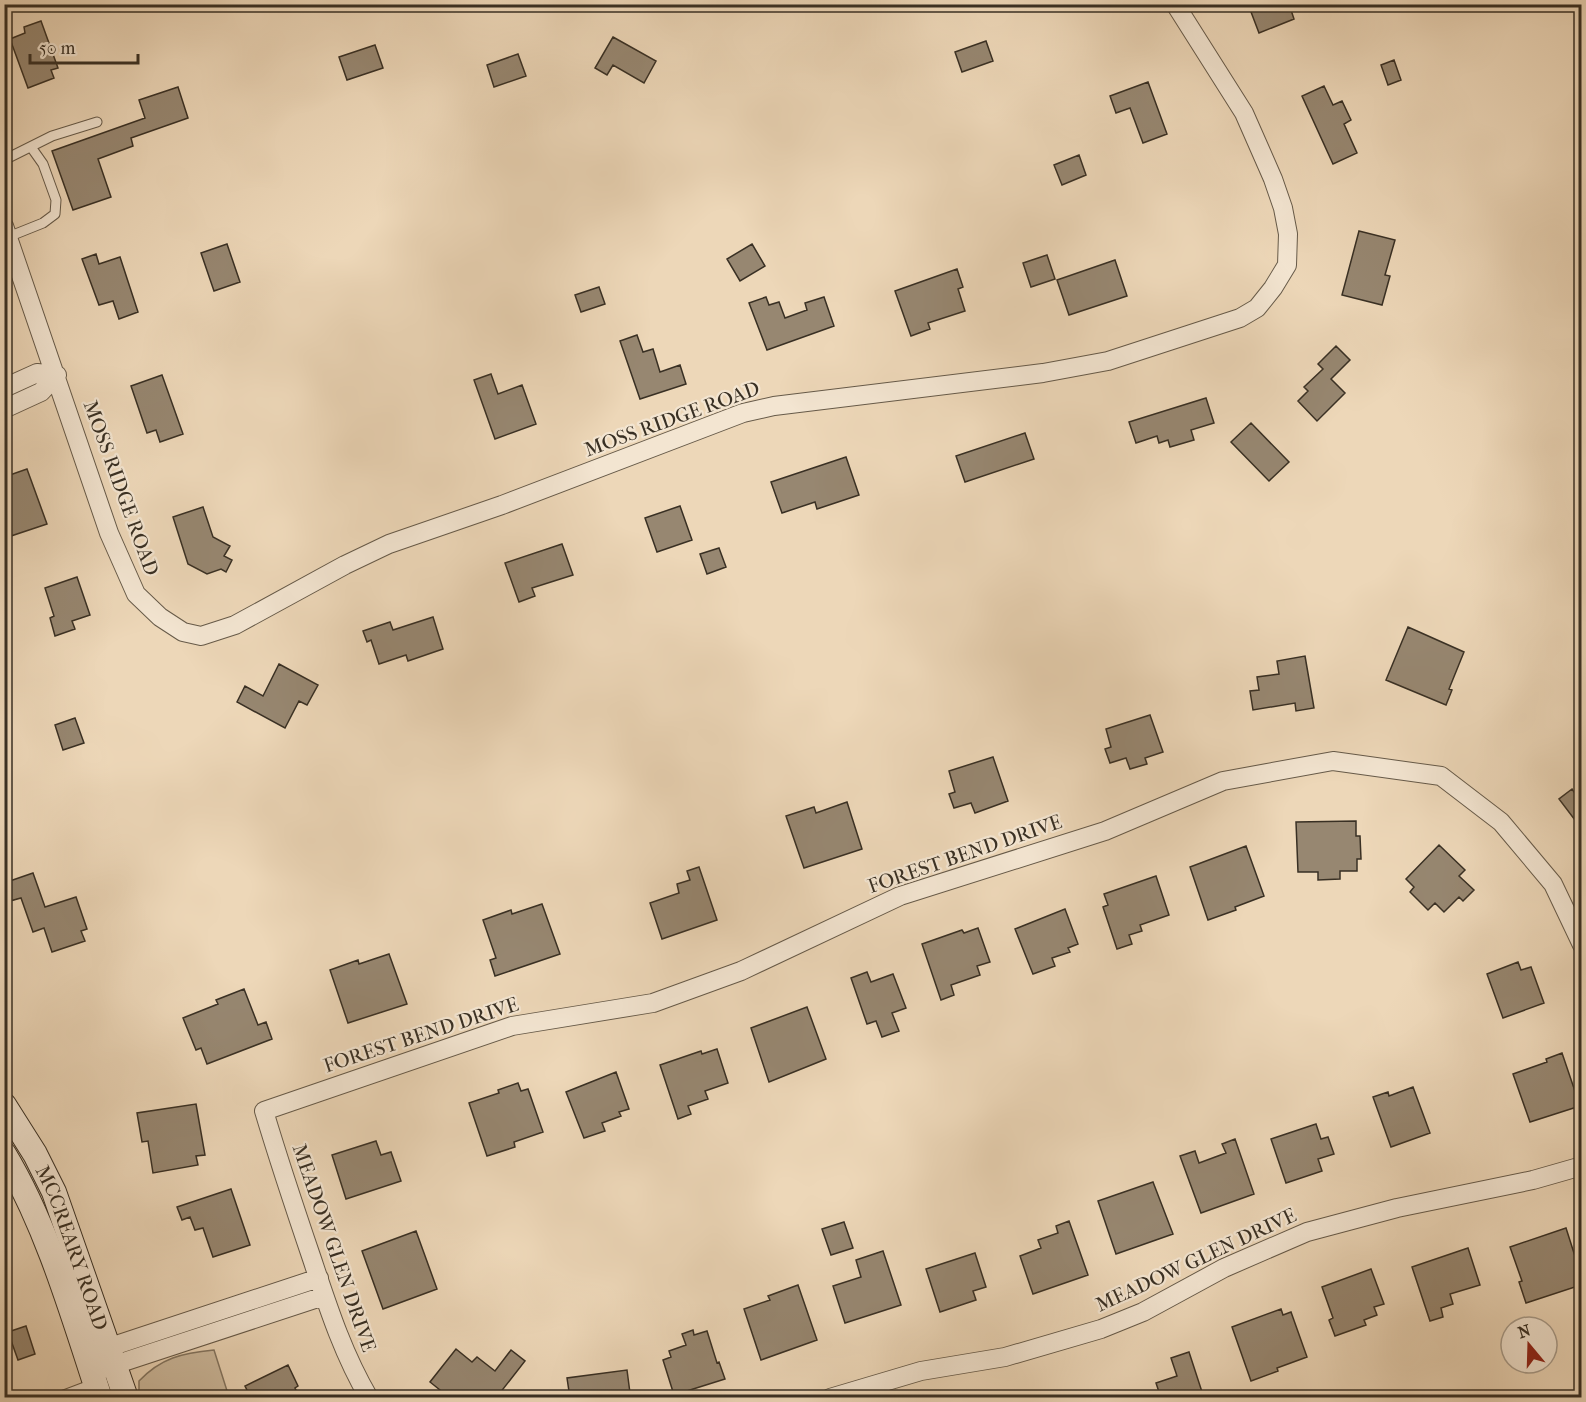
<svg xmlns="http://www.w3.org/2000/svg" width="1586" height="1402" font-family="'IM FELL French Canon',serif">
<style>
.green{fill:#cebb9f;stroke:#847662;stroke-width:1.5}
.building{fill:#978771;stroke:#393024;stroke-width:1.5}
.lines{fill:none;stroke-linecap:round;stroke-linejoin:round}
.lane-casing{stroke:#665a49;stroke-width:11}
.street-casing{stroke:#665a49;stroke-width:20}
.secondary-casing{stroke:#393024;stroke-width:26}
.lane{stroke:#f3e5d1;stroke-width:9}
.street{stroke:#f3e5d1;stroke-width:18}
.secondary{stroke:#f3e5d1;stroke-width:24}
.labels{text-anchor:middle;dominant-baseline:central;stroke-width:4.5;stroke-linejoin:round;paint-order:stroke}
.street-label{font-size:20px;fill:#393024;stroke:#f3e5d1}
</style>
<rect width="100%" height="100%" fill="#edd7b8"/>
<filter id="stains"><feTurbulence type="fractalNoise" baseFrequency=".00333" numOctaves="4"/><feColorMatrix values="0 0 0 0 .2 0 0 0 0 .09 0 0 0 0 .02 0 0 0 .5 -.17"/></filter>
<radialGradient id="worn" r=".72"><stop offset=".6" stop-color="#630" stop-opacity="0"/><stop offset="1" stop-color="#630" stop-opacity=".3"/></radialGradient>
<path class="green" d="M214 1350 229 1397H139V1381C161 1358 182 1353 214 1350Z"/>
<path class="building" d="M1248 4H1289L1294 19 1259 33Z
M41 21 58 68 51 70 54 78 28 88 10 39 25 33 24 27Z
M613 37 656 61 644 83 613 65 607 75 595 68Z
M986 41 993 61 962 72 955 52Z
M375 45 383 68 347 80 339 57Z
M518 54 526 76 494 87 487 65Z
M1394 60 1401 80 1388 85 1381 65Z
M1148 82 1167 134 1143 143 1130 108 1116 113 1110 96Z
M1324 86 1333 105 1342 101 1351 120 1344 124 1357 153 1333 164 1302 96Z
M178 87 188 118 131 138 133 146 98 159 111 197 73 210 52 151 145 118 139 100Z
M1079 155 1086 175 1062 185 1054 165Z
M1359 231 1395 240 1385 275 1390 276 1382 305 1342 295Z
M227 244 240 282 214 291 201 253Z
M752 244 765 266 740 281 727 259Z
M96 254 99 264 120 257 138 312 119 319 113 301 99 305 82 259Z
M1047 255 1055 279 1031 287 1023 263Z
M1115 260 1127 296 1069 315 1057 280Z
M957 269 963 287 958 289 965 311 928 323 930 329 911 336 895 291Z
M599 287 605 304 581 312 575 295Z
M766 297 769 305 779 302 785 318 807 310 805 303 824 297 834 326 767 350 749 303Z
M637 335 643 352 653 349 660 372 680 365 686 384 640 399 620 341Z
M1336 346 1350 360 1331 379 1345 393 1317 421 1298 401 1308 391 1304 387 1323 369 1318 364Z
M491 374 498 394 522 385 536 424 495 439 474 380Z
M162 375 183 434 160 442 156 430 147 433 131 386Z
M1206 398 1214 423 1191 430 1194 440 1170 447 1168 440 1159 443 1157 436 1136 443 1129 422Z
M1251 423 1289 462 1269 481 1231 442Z
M1025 433 1034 459 965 482 956 456Z
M846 457 859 495 817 509 815 502 782 513 771 482Z
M27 469 47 524 8 537 4 528V477Z
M680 506 692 540 657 552 645 518Z
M203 507 213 537 230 546 224 556 232 560 226 572 221 569 207 574 188 564 173 517Z
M562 544 573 575 532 588 535 596 519 602 505 563Z
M719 548 726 567 707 574 700 554Z
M77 577 90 615 72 621 75 629 55 636 50 618 54 616 45 588Z
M433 617 443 649 408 661 406 655 379 664 371 640 367 642 363 631 390 622 393 630Z
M1408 627 1464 652 1449 689 1452 690 1446 705 1386 680Z
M1305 656 1314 708 1296 711 1295 703 1253 710 1250 691 1259 690 1257 677 1279 674 1277 661Z
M279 664 318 685 307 705 299 701 285 728 237 702 245 686 263 696Z
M1150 715 1163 752 1145 758 1147 764 1130 769 1126 758 1110 763 1105 749 1111 747 1106 729Z
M75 718 84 743 63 750 55 725Z
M993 757 1008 801 975 813 971 803 954 808 949 794 955 792 949 771Z
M1572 789 1581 802V828L1559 799Z
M847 802 862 849 804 868 786 816 814 807 816 813Z
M1356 821V836H1360L1361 859H1357V871H1340V879L1318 880V872H1298L1296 822Z
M1439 845 1465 870 1459 876 1474 890 1463 901 1459 897 1444 912 1435 903 1428 910 1410 892 1414 887 1406 879Z
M1246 846 1264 896 1235 907 1236 910 1208 920 1190 867Z
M699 867 717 920 662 939 650 903 679 893 677 884 690 880 687 871Z
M33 873 45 907 76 897 87 929 81 931 85 941 52 952 44 928 33 932 21 898 10 901 4 883Z
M1156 876 1169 915 1140 925 1142 931 1129 935 1132 944 1117 949 1103 907 1108 905 1104 894Z
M542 904 560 954 495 976 490 960 496 958 483 920 511 910 512 914Z
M1065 909 1078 944 1068 948 1070 952 1052 958 1055 966 1033 974 1015 929Z
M978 928 990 962 977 966 980 975 951 985 954 995 941 1000 922 944 962 930 964 933Z
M389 954 407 1004 348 1023 330 970 358 960 359 964Z
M1518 962 1521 970 1531 967 1544 1003 1503 1018 1487 974Z
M867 972 871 982 893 974 906 1008 892 1013 899 1031 882 1037 876 1021 867 1024 851 978Z
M244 989 258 1025 266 1022 272 1039 207 1064 201 1048 196 1050 183 1018 218 1004 216 1000Z
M807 1007 826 1059 769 1082 751 1028Z
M717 1049 728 1083 705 1091 708 1099 688 1106 691 1114 678 1119 660 1065 701 1051 702 1054Z
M1562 1053 1580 1106 1530 1122 1513 1074 1547 1062 1546 1059Z
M616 1072 629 1109 619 1112 621 1116 602 1123 605 1131 584 1138 566 1092Z
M518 1083 521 1091 528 1089 543 1132 514 1142 515 1147 487 1156 469 1103 499 1093 498 1090Z
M1413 1087 1430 1133 1391 1147 1373 1097 1388 1092 1389 1096Z
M196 1104 205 1155 196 1156 198 1165 153 1173 148 1141 142 1142 137 1113Z
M1316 1124 1321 1139 1328 1137 1334 1154 1318 1159 1322 1171 1286 1183 1271 1139Z
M1235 1139 1254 1194 1201 1213 1180 1156 1195 1151 1199 1163 1226 1153 1222 1144Z
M376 1141 381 1155 391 1152 401 1181 346 1199 332 1155Z
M1153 1182 1173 1234 1116 1254 1098 1201Z
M231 1189 250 1245 213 1257 203 1228 195 1230 190 1217 182 1220 177 1207Z
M1069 1221 1088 1275 1033 1294 1020 1256 1041 1248 1038 1240 1058 1233 1056 1226Z
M844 1222 853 1248 831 1255 822 1229Z
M1566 1228 1581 1275V1285L1526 1303 1519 1282 1522 1281 1510 1247Z
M416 1231 437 1289 383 1309 362 1251Z
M1468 1248 1480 1285 1450 1294 1453 1304 1441 1308 1443 1317 1430 1321 1412 1267Z
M883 1251 901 1305 845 1323 833 1286 861 1277 856 1260Z
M975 1253 986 1287 973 1291 976 1300 940 1312 926 1269Z
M1371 1269 1384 1304 1374 1307 1377 1315 1364 1320 1366 1325 1335 1336 1329 1320 1333 1318 1322 1287Z
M798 1285 817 1340 761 1360 744 1309 770 1300 768 1296Z
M1281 1309 1283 1315 1291 1312 1307 1357 1277 1368 1278 1371 1251 1381 1232 1327Z
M26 1326 35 1354 18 1360 8 1332Z
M693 1330 694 1335 707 1331 717 1363 719 1362 725 1379 674 1395 663 1360 671 1357 669 1351 686 1345 682 1334Z
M456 1349 472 1362 477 1357 495 1371 511 1350 525 1361 496 1398H450L430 1382Z
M1189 1352 1204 1398H1161L1156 1383 1177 1376 1171 1358Z
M288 1365 298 1386 295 1388 300 1398H251L245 1386Z
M627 1370 630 1393 622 1394V1398H570L567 1378Z"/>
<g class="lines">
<defs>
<path id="lane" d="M4 160 52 136 97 122
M8 237 43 223 55 214 56 200 43 164 31 147
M56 1398 93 1384"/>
<path id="street" d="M4 226 109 533 136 594 160 617 183 632 201 636 235 625 345 565 389 544 502 505 743 413 774 406 1043 373 1108 361 1240 318 1257 308 1273 288 1287 265 1288 234 1283 208 1273 179 1244 113 1175 4
M4 388 37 373 57 375 41 392 4 409
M98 1351 319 1278
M102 1369 324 1296
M369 1398C343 1354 328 1307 312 1259 295 1209 279 1161 264 1111L512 1026 653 1003 741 971 900 896 1105 831 1223 781 1333 761 1441 776 1501 822 1553 884 1582 945
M830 1398 921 1371 1005 1357 1101 1329 1143 1312 1224 1268 1307 1232 1397 1208 1533 1180 1582 1166"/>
<g id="secondary">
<path id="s1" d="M4 1105 35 1154 54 1192 126 1398"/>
<path d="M4 1154C47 1225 74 1319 100 1398"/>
</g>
</defs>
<use href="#lane" class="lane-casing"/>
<use href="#street" class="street-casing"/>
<use href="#secondary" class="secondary-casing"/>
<use href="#lane" class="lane"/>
<use href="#street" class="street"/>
<use href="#secondary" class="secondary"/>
</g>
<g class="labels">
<g class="street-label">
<text transform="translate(672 419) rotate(-20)">MOSS RIDGE ROAD</text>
<text transform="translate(121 488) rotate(70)">MOSS RIDGE ROAD</text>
<text transform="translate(965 854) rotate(-19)">FOREST BEND DRIVE</text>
<text transform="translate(421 1035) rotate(-18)">FOREST BEND DRIVE</text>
<text stroke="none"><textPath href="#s1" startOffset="159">MCCREARY ROAD</textPath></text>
<text transform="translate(334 1248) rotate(71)">MEADOW GLEN DRIVE</text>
<text transform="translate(1196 1260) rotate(-25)">MEADOW GLEN DRIVE</text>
</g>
</g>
<rect width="1586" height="1402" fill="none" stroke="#edd7b8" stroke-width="24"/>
<rect x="6" y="6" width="1574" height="1390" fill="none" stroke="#393024" stroke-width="3"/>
<rect x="12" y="12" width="1562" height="1378" fill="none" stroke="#393024" stroke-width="1.5"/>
<g transform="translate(1529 1345) rotate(341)"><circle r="28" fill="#f3e5d1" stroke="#a99d8c" stroke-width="1.5"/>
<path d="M0-4.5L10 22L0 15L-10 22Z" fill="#8f2418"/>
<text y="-9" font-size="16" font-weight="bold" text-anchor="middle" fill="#393024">N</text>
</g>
<path d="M30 54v9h108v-9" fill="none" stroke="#393024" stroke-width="3"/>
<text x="39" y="54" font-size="18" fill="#393024" stroke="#f3e5d1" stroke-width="4.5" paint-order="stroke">50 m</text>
<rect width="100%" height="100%" filter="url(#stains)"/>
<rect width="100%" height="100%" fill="url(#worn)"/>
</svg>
